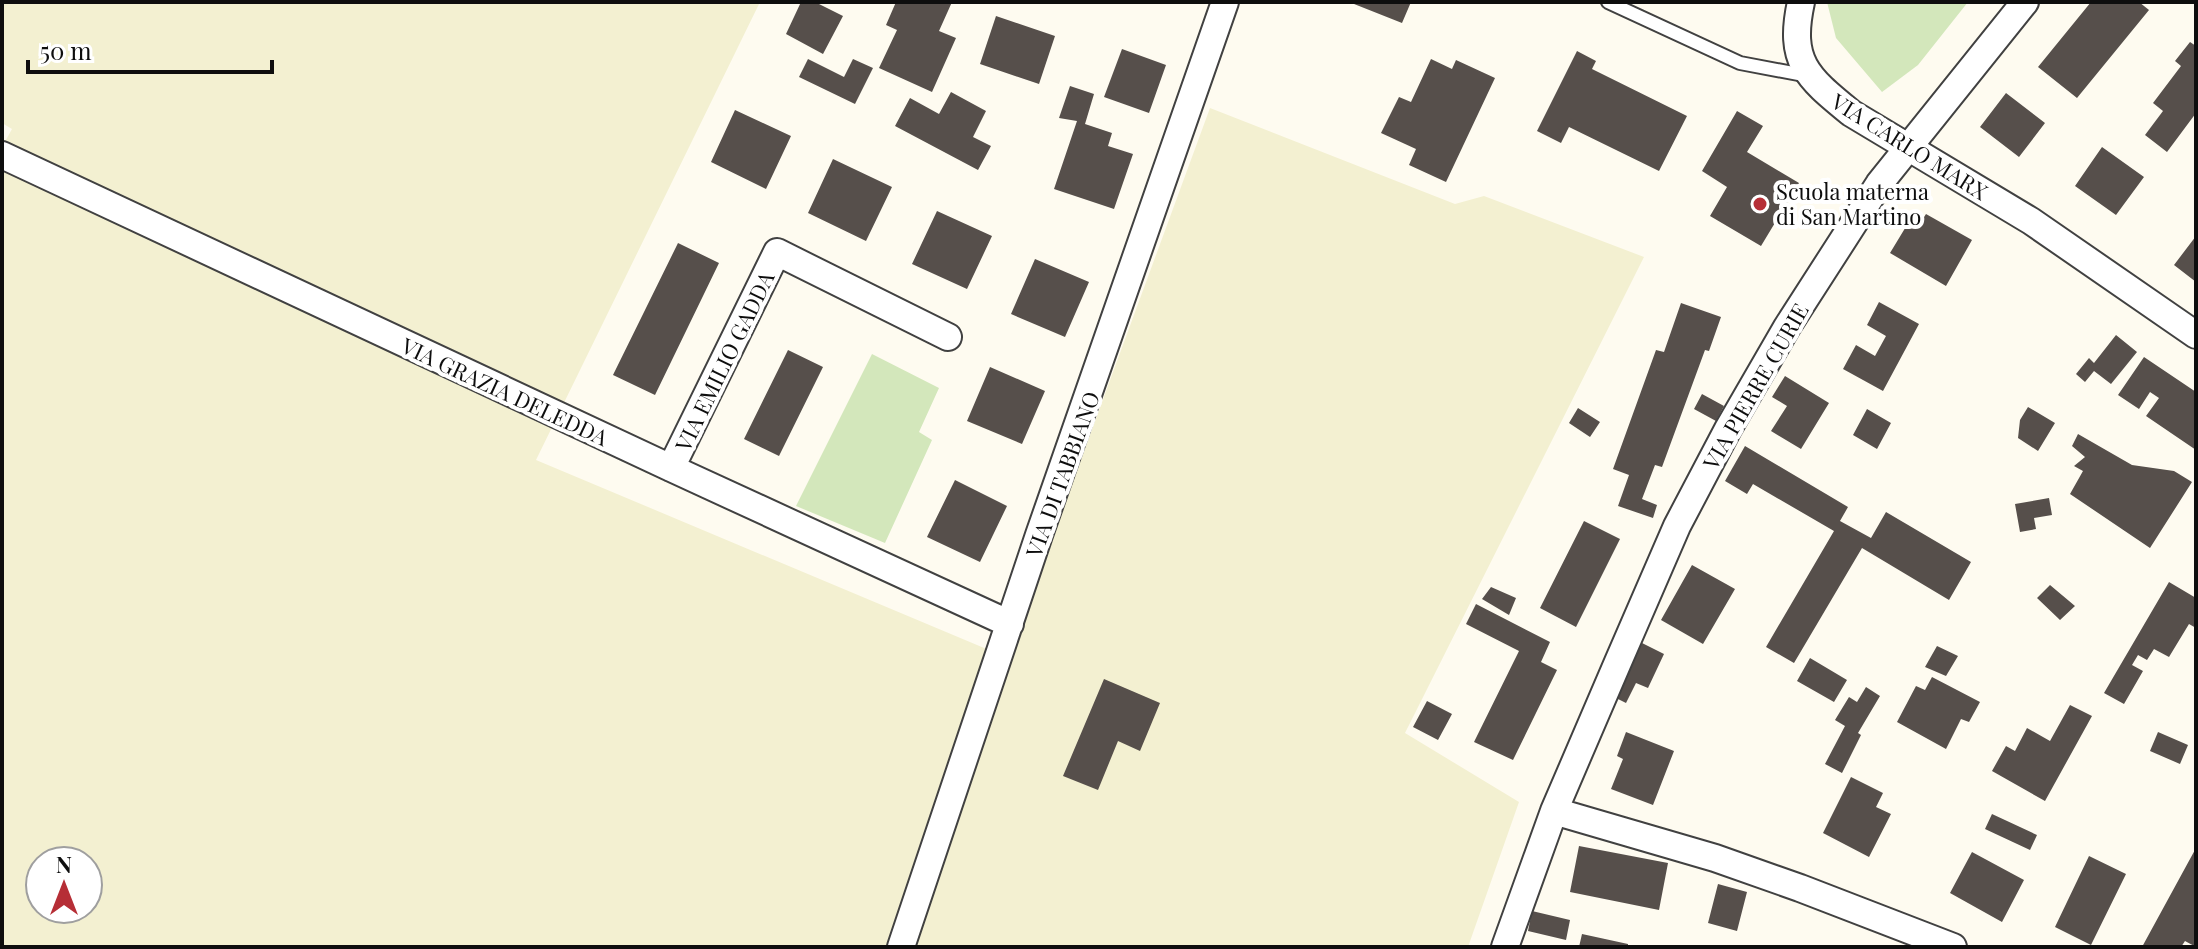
<svg xmlns="http://www.w3.org/2000/svg" width="2198" height="949" font-family="'Playfair Display',serif">
<style>
.farmland{fill:#f3f0d1;fill-rule:evenodd}
.green{fill:#d3e7bb}
.building{fill:#564f4b}
.lines{fill:none;stroke-linecap:round;stroke-linejoin:round}
.service-casing{stroke:#414141;stroke-width:16}
.minor-casing{stroke:#414141;stroke-width:30}
.service{stroke:#fff;stroke-width:12}
.minor{stroke:#fff;stroke-width:26}
.poi-dot{fill:#b62e36;stroke:#fff;stroke-width:3}
.labels{text-anchor:middle;dominant-baseline:central;stroke-width:8;stroke-linejoin:round;paint-order:stroke}
.street-label{font-size:22px;fill:#0e0e0e;stroke:#fff}
.poi-label{font-size:22px;fill:#0e0e0e;stroke:#fff;text-anchor:start}
</style>
<rect width="100%" height="100%" fill="#fefbf0"/>
<path class="farmland" d="M2 2H760L536 460 1008 658 1210 108 1455 204 1484 196 1644 257 1405 733 1519 802 1468 947H2V147L12 129 2 123ZM40 861H88V909H40Z"/>
<path class="green" d="M1827 2H1968L1918 65 1882 92 1836 38Z
M872 354 939 388 919 432 932 440 885 543 796 506Z"/>
<path class="building" d="M801 2H815L843 16 823 54 786 34Z
M896 2H952L939 31 956 38 932 92 879 68 897 30 886 25Z
M1349 2H1411L1402 23Z
M2091 2H2139L2149 10 2077 98 2038 67Z
M996 16 1055 36 1039 84 980 64Z
M2190 42 2196 46V113L2167 152 2145 135 2163 111 2153 103 2181 66 2175 61Z
M1122 49 1166 65 1149 113 1104 97Z
M1577 51 1596 61 1592 69 1687 116 1659 171 1569 127 1561 143 1537 131Z
M808 59 844 77 853 59 873 68 855 104 799 77Z
M1431 59 1452 69 1456 60 1495 78 1446 182 1409 165 1416 149 1381 133 1399 97 1411 102Z
M1070 86 1094 94 1085 124 1112 133 1108 146 1133 154 1114 209 1054 189 1077 121 1059 118Z
M951 92 986 111 973 137 991 146 978 170 895 126 910 98 939 114Z
M2006 93 2045 123 2019 157 1980 127Z
M735 110 791 136 766 189 711 162Z
M1737 111 1763 126 1747 152 1799 183 1761 246 1710 216 1727 187 1702 171Z
M2102 147 2144 177 2116 215 2075 186Z
M833 159 892 187 866 241 808 213Z
M937 211 992 236 967 289 912 264Z
M1926 214 1972 240 1946 286 1890 253 1910 220 1919 225Z
M2196 236V282L2174 265Z
M678 243 719 263 655 395 613 375Z
M1035 259 1089 282 1065 337 1011 314Z
M1879 302 1919 324 1883 391 1843 369 1856 345 1875 356 1886 336 1867 325Z
M1681 303 1721 317 1709 351 1705 350 1662 467 1655 465 1642 499 1657 505 1653 518 1618 506 1629 475 1613 469 1656 350 1664 352Z
M2116 335 2137 352 2111 384 2094 371 2085 382 2076 374 2089 358 2094 363Z
M788 350 823 367 779 456 744 439Z
M2144 357 2196 392V450L2146 416 2159 398 2150 392 2139 409 2118 395Z
M990 367 1045 391 1022 444 967 421Z
M1785 376 1829 403 1801 449 1771 431 1787 406 1772 397Z
M1702 394 1724 406 1716 421 1694 409Z
M2028 407 2055 423 2038 451 2018 438 2020 420Z
M1578 408 1600 422 1590 437 1569 423Z
M1867 409 1891 423 1877 449 1853 435Z
M2078 434 2132 465 2174 471 2192 482 2150 548 2070 494 2083 471 2074 466 2085 457 2072 446Z
M1745 446 1848 507 1840 521 1871 538 1886 512 1971 562 1949 600 1862 548 1794 663 1766 647 1834 531 1753 484 1747 494 1725 481Z
M955 480 1007 506 980 562 927 537Z
M2049 498 2052 515 2034 518 2036 529 2020 532 2015 504Z
M1584 521 1620 539 1576 627 1540 608Z
M1692 565 1735 589 1703 644 1661 620Z
M2169 582 2196 598V628L2189 624 2169 657 2154 649 2147 660 2138 655 2132 665 2143 671 2124 704 2104 693Z
M2050 585 2075 606 2060 620 2037 598Z
M1491 587 1516 598 1509 615 1482 599Z
M1476 604 1550 642 1541 662 1557 670 1513 760 1474 742 1519 651 1466 624Z
M1642 643 1664 654 1648 688 1636 683 1626 703 1616 698Z
M1937 646 1958 656 1946 676 1925 667Z
M1810 658 1847 680 1834 702 1797 681Z
M1932 677 1980 702 1969 722 1961 719 1946 749 1897 722 1916 686 1925 690Z
M1104 679 1160 703 1140 751 1118 741 1098 790 1063 776Z
M1866 687 1880 696 1858 733 1861 735 1842 773 1825 764 1845 726 1835 720 1849 697 1857 702Z
M1427 701 1452 714 1438 740 1413 727Z
M2070 705 2092 716 2045 801 1992 771 2006 746 2015 751 2027 728 2050 741Z
M1626 732 1674 751 1653 805 1611 789 1623 759 1617 756Z
M2158 732 2188 745 2180 764 2150 751Z
M1851 777 1883 793 1876 807 1891 814 1869 857 1823 833Z
M1992 814 2037 835 2030 850 1985 829Z
M1579 846 1668 863 1659 910 1570 892Z
M2196 848V947L2185 941 2181 947H2142Z
M1972 852 2024 880 2002 922 1950 893Z
M2089 856 2126 874 2091 945 2055 927Z
M1718 884 1747 892 1737 931 1708 923Z
M1532 911 1570 920 1566 940 1528 931Z
M1582 934 1628 944V947H1579Z"/>
<g class="lines">
<defs>
<path id="service" d="M1608 2 1740 63 1809 76"/>
<path id="minor" d="M1801 2C1788 62 1807 77 1851 113L2031 221 2196 335
M2 155 671 468 1010 624
M671 468 777 252 948 337
M1554 811 1715 858 1800 888 1953 947
M901 947 1039 535 1225 2
M1505 947 1554 811 1618 662 1677 526 1728 429 1787 327 1879 184 2025 2"/>
</defs>
<use href="#service" class="service-casing"/>
<use href="#minor" class="minor-casing"/>
<use href="#service" class="service"/>
<use href="#minor" class="minor"/>
</g>
<circle class="poi-dot" cx="1760" cy="204" r="8"/>
<g class="labels">
<g class="street-label">
<text transform="translate(1910 146) rotate(32)">VIA CARLO MARX</text>
<text transform="translate(724 361) rotate(-64)">VIA EMILIO GADDA</text>
<text transform="translate(1755 386) rotate(-60)">VIA PIERRE CURIE</text>
<text transform="translate(505 391) rotate(25)">VIA GRAZIA DELEDDA</text>
<text transform="translate(1062 474) rotate(-70)">VIA DI TABBIANO</text>
</g>
<g class="poi-label">
<text x="1776" y="191">Scuola materna<tspan x="1776" dy="25">di San Martino</tspan></text>
</g>
</g>
<rect width="2198" height="949" fill="none" stroke="#0e0e0e" stroke-width="8"/>
<g transform="translate(64 885)"><circle r="38" fill="#ffffff" stroke="#9f9f9f" stroke-width="2"/>
<path d="M0-6L14 30L0 20L-14 30Z" fill="#b62e36"/>
<text y="-12" font-size="22" font-weight="bold" text-anchor="middle" fill="#0e0e0e">N</text>
</g>
<path d="M28 60v12h244v-12" fill="none" stroke="#0e0e0e" stroke-width="4"/>
<text x="40" y="60" font-size="24" fill="#0e0e0e" stroke="#ffffff" stroke-width="6" paint-order="stroke">50 m</text>
</svg>
